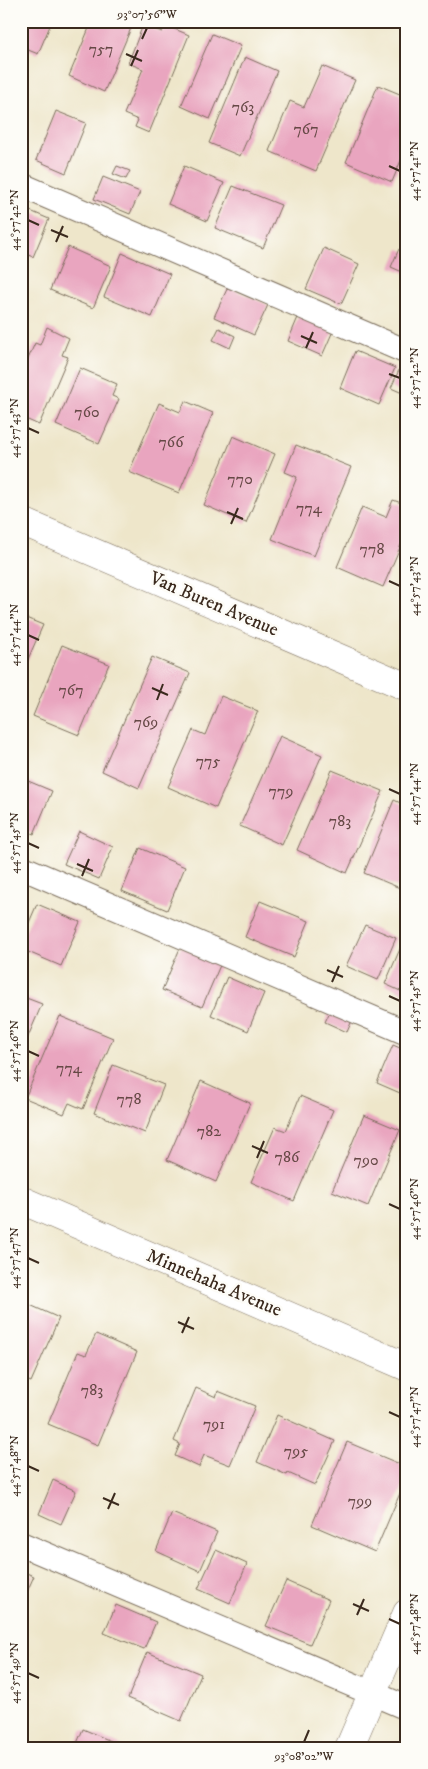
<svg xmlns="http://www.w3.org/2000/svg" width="428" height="1769" font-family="'IM FELL DW Pica',serif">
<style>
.building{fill:#e9a5bf}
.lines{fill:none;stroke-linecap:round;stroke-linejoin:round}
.lane-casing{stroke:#7a6c5a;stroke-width:26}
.street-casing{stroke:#7a6c5a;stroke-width:29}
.secondary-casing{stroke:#7a6c5a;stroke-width:29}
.lane{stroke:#fff;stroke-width:24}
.street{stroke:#fff;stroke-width:28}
.secondary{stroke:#fff;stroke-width:28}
.ticks{fill:none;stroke:#3b2a1e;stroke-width:2}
.labels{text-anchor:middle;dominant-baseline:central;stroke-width:5;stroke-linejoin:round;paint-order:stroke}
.number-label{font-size:16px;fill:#664946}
.street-label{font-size:19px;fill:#3b2a1e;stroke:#fdfcf7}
.neatline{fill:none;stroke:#3b2a1e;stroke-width:2}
.ticks-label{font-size:12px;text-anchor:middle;fill:#3b2a1e}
</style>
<rect width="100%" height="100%" fill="#fdfcf7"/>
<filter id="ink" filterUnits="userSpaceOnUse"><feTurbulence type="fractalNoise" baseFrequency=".02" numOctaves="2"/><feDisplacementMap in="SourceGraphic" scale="10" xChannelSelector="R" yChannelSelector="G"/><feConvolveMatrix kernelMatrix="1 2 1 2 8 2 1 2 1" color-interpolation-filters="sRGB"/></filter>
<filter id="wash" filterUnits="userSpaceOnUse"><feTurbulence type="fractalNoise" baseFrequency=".0096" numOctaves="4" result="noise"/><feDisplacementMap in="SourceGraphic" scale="20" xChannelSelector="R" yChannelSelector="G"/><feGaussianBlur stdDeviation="1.12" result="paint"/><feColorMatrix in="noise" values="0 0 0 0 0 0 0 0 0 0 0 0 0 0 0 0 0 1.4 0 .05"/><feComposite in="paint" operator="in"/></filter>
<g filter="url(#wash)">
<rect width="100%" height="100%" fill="#eee6ca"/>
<g id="blocks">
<path class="building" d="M21 21H52L38 54 21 47Z
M92 21H134L104 92 69 76Z
M143 25 162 32 165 25 189 35 149 133 135 127 138 120 124 114 143 69 128 63Z
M212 34 241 46 210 119 181 106Z
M245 57 277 71 240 156 209 143Z
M322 66 355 80 316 171 269 151 290 101 304 107Z
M378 85 407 97V146L392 182 346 162Z
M56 111 86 123 66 173 36 160Z
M117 166 130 171 126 179 113 174Z
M184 166 224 183 207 221 168 204Z
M103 177 140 192 130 214 94 199Z
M233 186 281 205 263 248 215 228Z
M21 207 49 219 33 257 21 252Z
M68 247 111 266 93 308 50 290Z
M324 248 359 264 341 304 306 289Z
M399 249 407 252V274L391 267Z
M122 253 170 274 152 317 104 297Z
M228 287 268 305 254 335 214 317Z
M299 315 333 331 322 356 288 341Z
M47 327 69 338 62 355 68 357 39 425 21 417V375L35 343 40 345Z
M219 328 235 336 230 348 213 340Z
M355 351 395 368 379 405 340 388Z
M403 361 407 363V395L391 388Z
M80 368 117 384 112 396 119 399 99 444 56 425Z
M185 401 213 413 179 493 129 472 159 403 180 412Z
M233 436 275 454 246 523 204 505Z
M296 445 351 467 314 556 272 539 297 477 285 472Z
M393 500 407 505V531L383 587 337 567 362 507 386 517Z
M21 616 43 625 21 675Z
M62 645 109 664 79 735 33 716Z
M152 657 190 673 139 788 102 771Z
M221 696 258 711 216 808 168 787 193 730 205 735Z
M280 736 322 755 282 845 240 826Z
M332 770 383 791 347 873 297 850Z
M21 778 52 791 34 834 21 829Z
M394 800 407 806V891L364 873Z
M79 831 113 847 99 879 64 864Z
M140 848 185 867 167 910 122 891Z
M260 901 309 921 294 957 245 937Z
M37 904 80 922 61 966 21 949V941Z
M365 925 396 938 378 980 346 966Z
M403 942 407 943V994L385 984Z
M181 946 221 963 202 1007 162 990Z
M227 977 264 993 248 1031 211 1015Z
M21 996 42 1004 21 1053Z
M332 1007 354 1016 347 1032 325 1022Z
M60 1016 113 1038 83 1109 69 1103 64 1114 25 1098Z
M393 1045 407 1051V1096L377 1083Z
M113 1065 164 1085 145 1133 94 1113Z
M201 1081 250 1103 216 1182 167 1160Z
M300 1096 333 1110 294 1201 251 1182 275 1127 286 1131Z
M364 1115 400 1130 368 1206 332 1191Z
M21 1301 59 1318 31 1382 21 1378Z
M96 1334 137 1352 98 1445 48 1424 78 1352 86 1355Z
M196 1388 216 1397 218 1391 255 1406 230 1465 204 1455 199 1467 175 1456 180 1444 174 1441Z
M277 1415 335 1441 315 1485 288 1473 287 1475 257 1462Z
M347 1442 407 1467V1477L375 1552 312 1525Z
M53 1480 76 1491 61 1524 39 1514Z
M172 1513 217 1532 200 1571 156 1551Z
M216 1550 247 1564 230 1603 198 1589Z
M21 1571 34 1576 21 1605Z
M286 1581 329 1600 310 1644 266 1626Z
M116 1605 156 1622 144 1649 104 1633Z
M147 1652 201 1674 181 1721 128 1698Z
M83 1729 127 1748H75Z"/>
</g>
</g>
<g filter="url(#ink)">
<use href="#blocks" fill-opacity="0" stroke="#7a6c5a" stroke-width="1"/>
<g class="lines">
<defs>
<path id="lane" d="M21 185 407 352
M21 867 407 1033
M21 1544 407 1708"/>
<path id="street" d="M21 521 407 687
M349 1748 407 1613"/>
<path id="secondary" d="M21 1200 407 1367"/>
</defs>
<use href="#lane" class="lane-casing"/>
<use href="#street" class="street-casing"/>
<use href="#secondary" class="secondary-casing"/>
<use href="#lane" class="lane"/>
<use href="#street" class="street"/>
<use href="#secondary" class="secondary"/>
</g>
</g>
<path class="ticks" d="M142 39 147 28M126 54 142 61M131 66 138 50M389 166 400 171M28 220 39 225M51 230 68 237M56 242 63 226M301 336 317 343M306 348 313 332M389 374 400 378M28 428 39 433M227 512 243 519M231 524 238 508M389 581 400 586M28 635 39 640M152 688 168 695M157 700 163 684M389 789 400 794M28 843 39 848M77 864 93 871M82 876 89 859M327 970 343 977M332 982 339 966M389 996 400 1001M28 1051 39 1056M252 1146 268 1153M257 1158 264 1141M389 1204 400 1209M28 1258 39 1263M178 1322 194 1329M182 1333 189 1317M389 1412 400 1417M28 1466 39 1471M103 1498 119 1505M108 1509 115 1493M353 1604 369 1611M357 1615 364 1599M389 1619 400 1624M28 1673 39 1678M304 1742 309 1730"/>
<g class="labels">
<g class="number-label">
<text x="101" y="49">757</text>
<text x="243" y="107">763</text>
<text x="306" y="129">767</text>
<text x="87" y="412">760</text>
<text x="171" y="442">766</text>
<text x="240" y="479">770</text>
<text x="309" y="508">774</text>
<text x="372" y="549">778</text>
<text x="71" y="690">767</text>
<text x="146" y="722">769</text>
<text x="208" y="761">775</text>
<text x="281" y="791">779</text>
<text x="340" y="821">783</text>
<text x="69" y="1068">774</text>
<text x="129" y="1099">778</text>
<text x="209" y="1131">782</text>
<text x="287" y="1157">786</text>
<text x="366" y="1160">790</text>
<text x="92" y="1390">783</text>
<text x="214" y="1424">791</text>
<text x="296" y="1451">795</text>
<text x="360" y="1501">799</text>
</g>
<g class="street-label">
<text transform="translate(214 604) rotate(23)">Van Buren Avenue</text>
<text transform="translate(214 1283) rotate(23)">Minnehaha Avenue</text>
</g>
</g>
<rect width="428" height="1769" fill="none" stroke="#fdfcf7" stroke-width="55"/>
<rect x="28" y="28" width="372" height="1714" class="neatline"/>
<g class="ticks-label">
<text x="147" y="18">93°07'56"W</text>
<text transform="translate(414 171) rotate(-90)" y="4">44°57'41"N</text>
<text transform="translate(14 220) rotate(-90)" y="4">44°57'42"N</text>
<text transform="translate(414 378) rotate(-90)" y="4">44°57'42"N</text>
<text transform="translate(14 428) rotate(-90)" y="4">44°57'43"N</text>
<text transform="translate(414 586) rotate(-90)" y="4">44°57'43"N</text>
<text transform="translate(14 635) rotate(-90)" y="4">44°57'44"N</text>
<text transform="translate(414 794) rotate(-90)" y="4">44°57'44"N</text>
<text transform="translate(14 843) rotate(-90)" y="4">44°57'45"N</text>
<text transform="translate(414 1001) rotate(-90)" y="4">44°57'45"N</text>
<text transform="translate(14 1051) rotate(-90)" y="4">44°57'46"N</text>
<text transform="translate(414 1209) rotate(-90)" y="4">44°57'46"N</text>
<text transform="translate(14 1258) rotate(-90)" y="4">44°57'47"N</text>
<text transform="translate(414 1417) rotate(-90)" y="4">44°57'47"N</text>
<text transform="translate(14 1466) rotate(-90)" y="4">44°57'48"N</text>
<text transform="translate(414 1624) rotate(-90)" y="4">44°57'48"N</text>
<text transform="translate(14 1673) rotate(-90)" y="4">44°57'49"N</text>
<text x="304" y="1760">93°08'02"W</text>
</g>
</svg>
